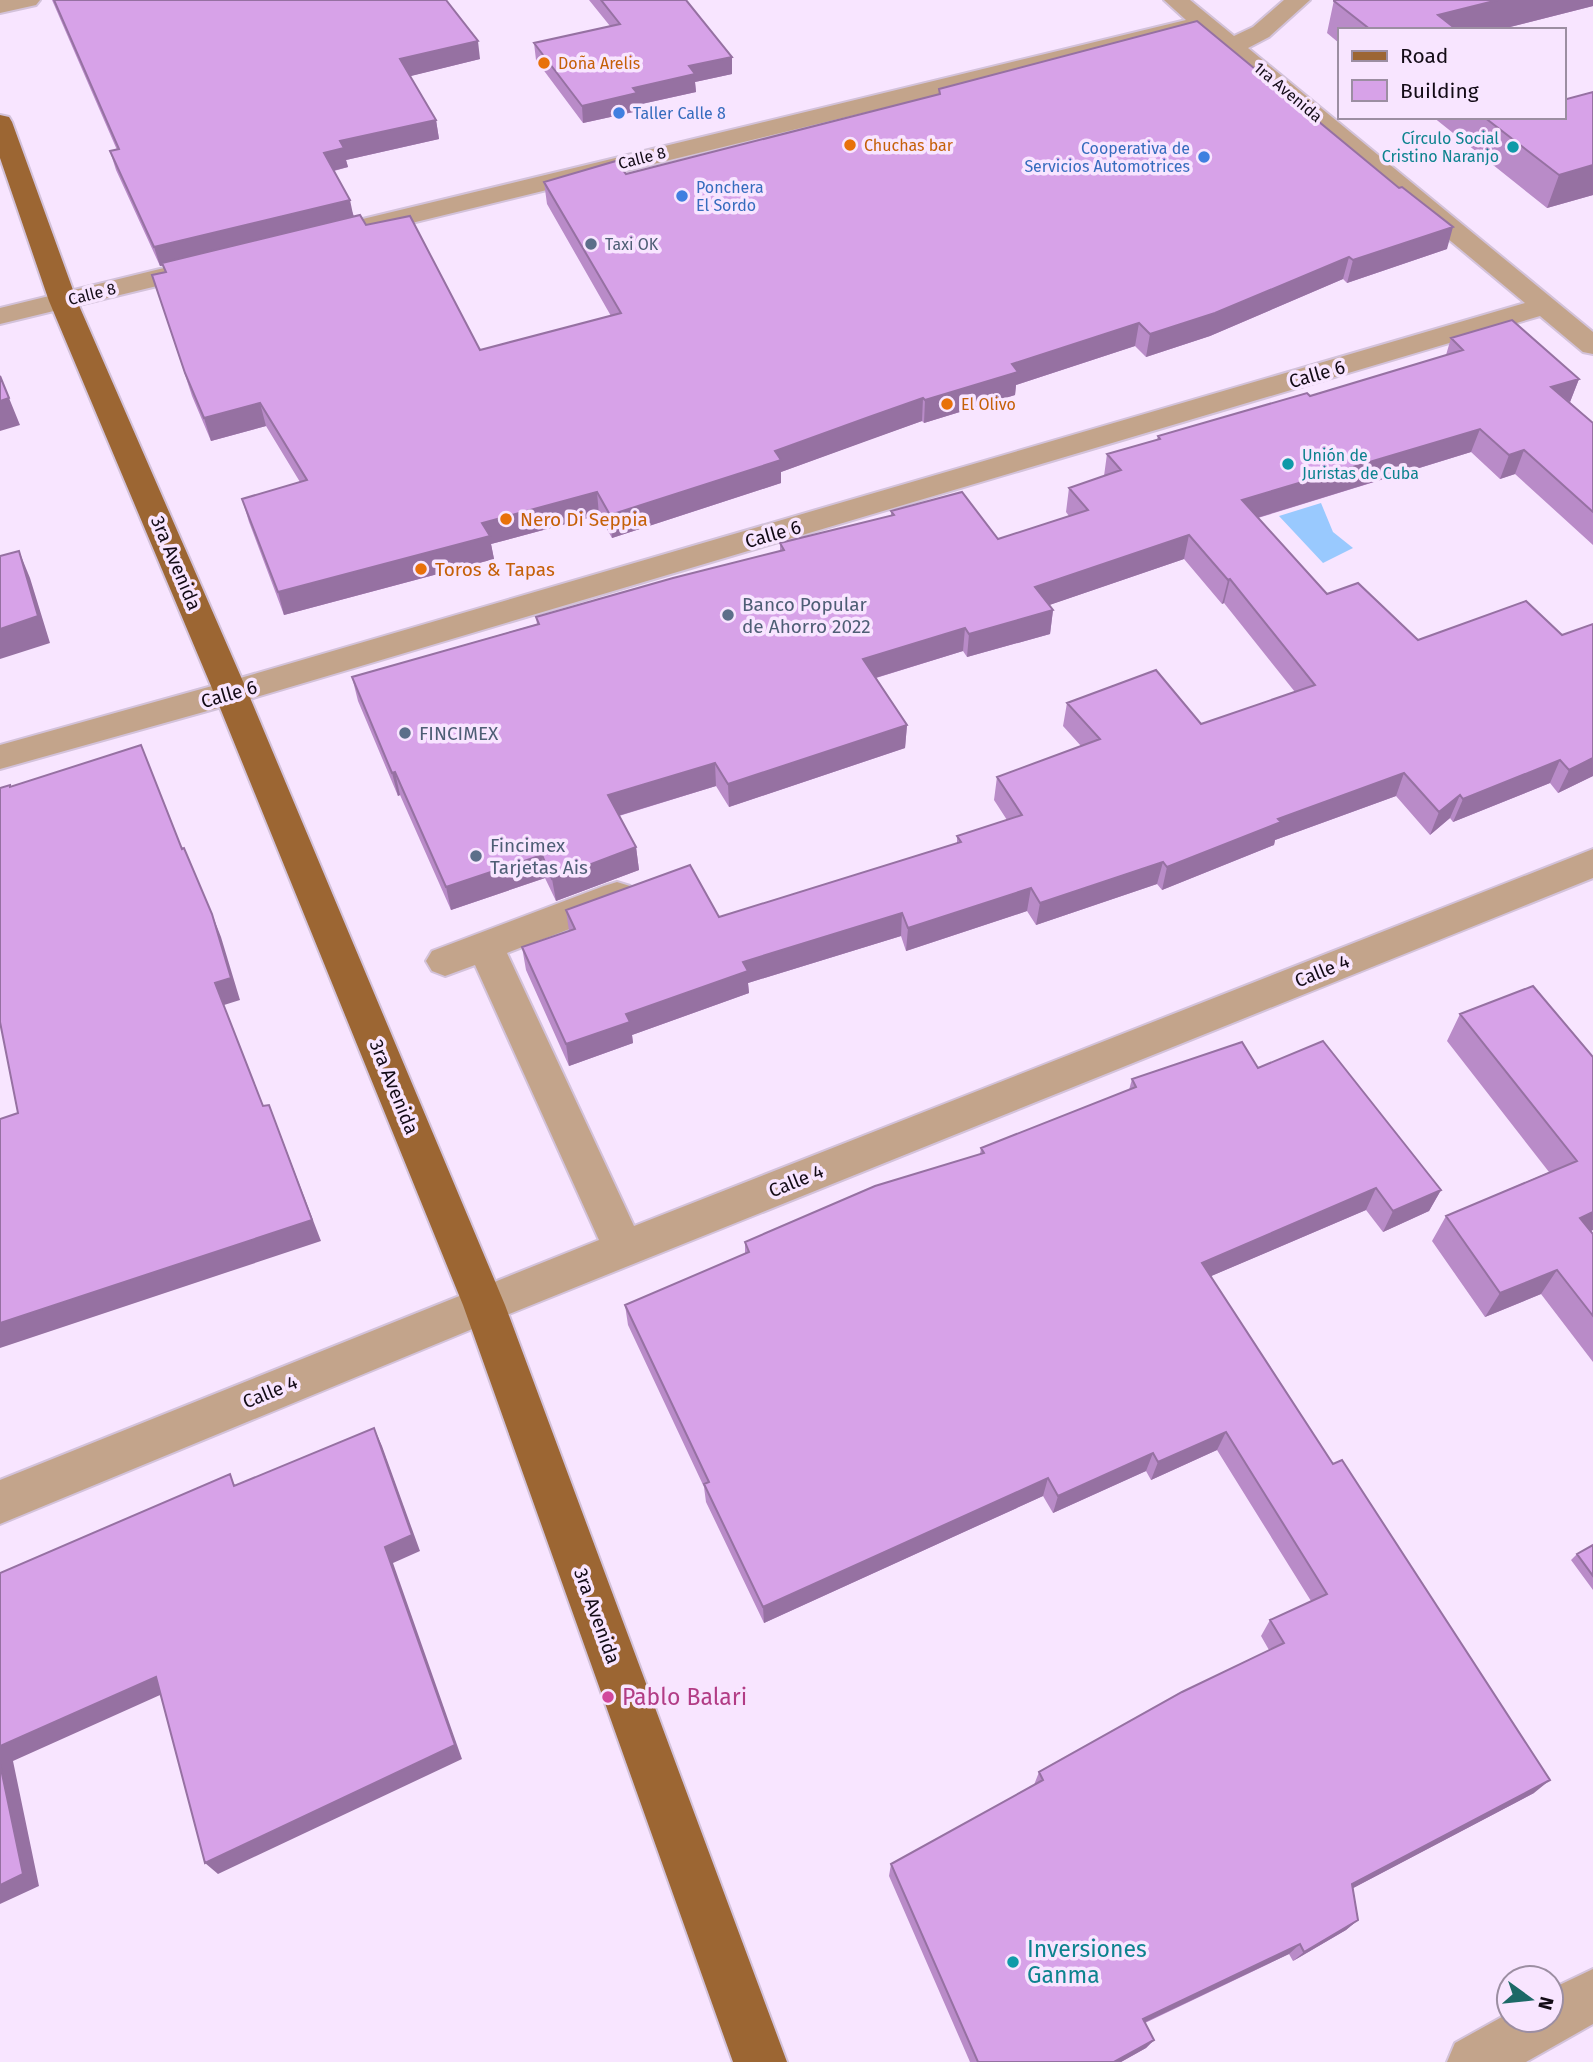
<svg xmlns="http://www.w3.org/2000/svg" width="1593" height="2062" font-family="'Fira Sans',sans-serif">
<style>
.water{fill:#99c9fe}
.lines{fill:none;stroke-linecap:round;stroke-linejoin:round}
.minor-casing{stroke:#d3c2da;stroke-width:4}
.major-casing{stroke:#d3c2da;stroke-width:4}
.minor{fill:#c3a48b;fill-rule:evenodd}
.major{fill:#9c6633;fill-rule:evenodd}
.wall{fill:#b98bc8}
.shaded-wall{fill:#9671a2}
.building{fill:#d7a2e8;stroke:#9671a2;stroke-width:2}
.food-dot{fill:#e8710a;stroke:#f8e5ff;stroke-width:2.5}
.shop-dot{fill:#3f7fe0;stroke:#f8e5ff;stroke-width:2.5}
.culture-dot{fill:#0f9aa8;stroke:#f8e5ff;stroke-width:2.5}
.service-dot{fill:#5c6f8a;stroke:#f8e5ff;stroke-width:2.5}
.hotel-dot{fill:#d1479c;stroke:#f8e5ff;stroke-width:2.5}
.labels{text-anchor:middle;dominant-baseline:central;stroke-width:7;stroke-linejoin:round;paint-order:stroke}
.far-food-label{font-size:16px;fill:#c56008;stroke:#f8e5ff;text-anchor:start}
.far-street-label{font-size:16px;fill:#130b16;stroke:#f8e5ff}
.far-shop-label{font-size:16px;fill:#366cbe;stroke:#f8e5ff;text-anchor:start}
.far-culture-label{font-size:16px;fill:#0d838f;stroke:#f8e5ff;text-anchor:end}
.far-service-label{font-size:16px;fill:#4e5e75;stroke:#f8e5ff;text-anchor:start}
.street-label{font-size:19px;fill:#130b16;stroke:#f8e5ff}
.food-label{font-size:19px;fill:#c56008;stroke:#f8e5ff;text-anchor:start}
.service-label{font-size:19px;fill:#4e5e75;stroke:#f8e5ff;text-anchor:start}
.near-hotel-label{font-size:23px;fill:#b23c85;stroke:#f8e5ff;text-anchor:start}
.near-culture-label{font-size:23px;fill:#0d838f;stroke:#f8e5ff;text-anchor:start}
</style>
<rect width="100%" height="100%" fill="#f8e5ff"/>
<path class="water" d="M1321 503 1333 532 1353 548 1323 563 1279 516Z"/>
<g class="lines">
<defs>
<path id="minor" d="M0 0H40L36 5 0 13Z
M1164 0H1190L1234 36 1253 27 1284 0H1310L1269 37 1248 48 1593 332V354L1583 352 1540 316 243 701 0 769V745L230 681 1525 303 1199 31 342 240 333 238 329 232 333 226 342 224 1186 20Z
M205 258 215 260 219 266 215 272 0 324V308Z
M1593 849V878L499 1318 0 1524V1480L599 1240 475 965 445 976 432 971 426 961 432 951 604 886 617 882 630 886 635 896 630 906 507 953 634 1226Z
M1593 1969V2024L1526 2062H1447L1455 2043 1509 2013V2020H1551V1989Z"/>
<path id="major" d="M0 115 9 117 12 122 77 301 248 693 505 1305 787 2062H733L463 1305 214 693 49 301 0 158Z"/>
</defs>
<use href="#minor" class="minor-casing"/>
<use href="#major" class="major-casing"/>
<use href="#minor" class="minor"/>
<use href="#major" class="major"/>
</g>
<path class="wall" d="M52 0H446L480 59 410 76 436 120 439 139 346 160 348 167 334 171 354 216 366 225 480 350 611 316 547 204 544 182 626 174 939 94V89L1447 249 1347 283 1343 279 1210 336 1146 357 1135 346 1016 385 1015 395 924 423 922 421 868 440 781 472V483L612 538 599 515 491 544 494 559 284 615 249 522 242 499 300 482 266 426 211 441 192 396 152 275 165 272 163 266H160L116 170 110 151 117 150Z
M589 0H686L732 57V74L695 82 696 92 637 105 638 111 583 123 536 60 534 43 610 26Z
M1334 0H1593V6L1498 30H1339V43L1327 33Z
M1593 92V195L1547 208 1433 117H1563Z
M1451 338 1579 379 1570 402 1593 423V545L1515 474 1500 479 1471 452 1258 518 1327 594 1418 640 1562 635 1593 624V776L1558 793 1550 783 1453 822 1450 818 1430 835 1396 796 1275 840 1274 845 1162 890 1157 884 1036 925 1027 911 906 951 901 936 748 983 749 993 632 1035 633 1043 569 1066 526 970 522 947 569 931 566 910 719 917 957 843V836L1007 820 994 800 997 777 1081 746 1063 726 1067 703 1201 724 1295 692 1224 603 1222 604 1184 559 1049 605 1053 610 1050 634 967 657 963 651 876 678 907 725 905 748 729 807 716 786 619 816 636 847 639 870 556 901 545 878 451 910 400 795 398 796 358 701 352 677 537 624 536 617 780 551V543L891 516V511L998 539 1069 516 1066 512 1069 488 1104 476 1107 454 1157 440 1158 436 1310 396 1446 355Z
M1460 1014 1593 1057V1230L1591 1231 1593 1234V1362L1541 1294 1485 1317 1432 1241 1446 1216 1549 1172 1447 1041Z
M1258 1068 1441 1190 1429 1211 1383 1232 1366 1210 1211 1276 1534 1793 1353 1888 1358 1920 1346 1930 1293 1961 1289 1954 1145 2023 1154 2040 1146 2048 1121 2062H970L889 1876 891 1864 1034 1785 1039 1772 1269 1650 1261 1636 1270 1620 1311 1601 1217 1450 1151 1480 1146 1471 1053 1513 1043 1496 764 1623 706 1502 704 1487 628 1325 625 1305 745 1254V1242L980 1154 981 1148 1129 1090 1132 1079Z
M1593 1545V1590L1571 1560 1577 1554Z"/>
<path class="shaded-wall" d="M1498 0H1593V6L1498 30H1434L1438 15Z
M478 41 480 59 403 78 400 59Z
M732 57V74L695 82 696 92 637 105 638 111 583 123 582 106 633 88 689 66Z
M436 120 439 139 346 160 348 167 328 172 324 153 340 141Z
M1593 165V195L1547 208 1559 175Z
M350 200 354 219 160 266 154 247Z
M1453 227 1447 249 1347 283 1353 260Z
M1349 257 1343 279 1210 336 1146 357 1150 334Z
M1139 323 1135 346 1016 385 1015 395 924 423 925 400 1012 364Z
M1579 379 1570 402 1551 387Z
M9 398 20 425 0 431V401Z
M923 398 922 421 781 472V483L612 538 610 515 775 451Z
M260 403 266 426 211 441 204 418Z
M1480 429 1471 452 1237 524 1242 500Z
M1524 450 1515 474 1500 479 1509 455Z
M597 492 599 515 491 544 494 559 284 615 278 592 482 523Z
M1189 535 1184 559 1032 611 1035 587Z
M19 551 30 578 50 643 0 659V629Z
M1230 579 1224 603 1222 604 1228 580Z
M1053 610 1050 634 967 657 969 634Z
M965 628 963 651 862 682 863 659Z
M907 725 905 748 729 807 728 784Z
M1593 758V776L1558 793 1569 770Z
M1560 760 1550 783 1453 822 1463 799Z
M715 763 716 786 611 818 608 795Z
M395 772 400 795 398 796 392 773Z
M1404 773 1396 796 1275 840 1274 845 1162 890 1167 867 1278 819Z
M1460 795 1450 818 1430 835 1439 812Z
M636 847 639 870 556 901 552 879Z
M542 855 545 878 451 910 446 887Z
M1163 862 1157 884 1036 925 1040 903Z
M1031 888 1027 911 906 951 908 928Z
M902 913 901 936 748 983 749 993 632 1035 633 1043 569 1066 566 1044 626 1014 743 962Z
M212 914 221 937 240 1000 224 1005 215 983Z
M269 1105 321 1241 0 1348V1323Z
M1376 1188 1366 1210 1195 1283 1202 1263Z
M1441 1190 1429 1211 1383 1232 1393 1211Z
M1593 1212V1230L1563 1243 1580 1218Z
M1557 1270 1541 1294 1485 1317 1500 1293Z
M374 1428 382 1446 420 1551 393 1563 462 1759 218 1874 205 1863 385 1547Z
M1226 1432 1217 1450 1151 1480 1158 1462Z
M1153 1453 1146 1471 1053 1513 1058 1496Z
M1048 1478 1043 1496 764 1623 763 1607Z
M156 1677 169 1691 13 1761 39 1886 0 1904V1746Z
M1550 1780 1534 1793 1340 1895 1352 1884Z
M1358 1920 1346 1930 1293 1961 1304 1952Z
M1300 1944 1289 1954 1135 2027 1143 2019Z
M1154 2040 1146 2048 1121 2062H1114Z"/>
<path class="building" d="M54 0H446L478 41 400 59 436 120 340 141 344 148 324 153 350 200 154 247 110 151 119 149Z
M601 0H686L732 57 689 66 695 74 633 88 637 93 582 106 534 43 620 24Z
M1334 0H1498L1438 15 1457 30H1371L1334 1Z
M1197 21 1399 188 1402 187 1453 227 1353 260 1349 257 1215 313 1150 334 1139 323 1012 364 1018 372 925 400 923 398 869 417 775 451 781 460 610 515 597 492 482 523 490 536 278 592 242 499 307 480 260 403 204 418 185 373 152 275 166 272 162 263 360 215 366 225 410 216 480 350 621 313 544 182 616 161 626 174 940 94 939 89Z
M1593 92V165L1559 175 1484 117H1563V100Z
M1512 320 1579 379 1551 387 1593 423V512L1524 450 1509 455 1480 429 1242 500 1327 594 1358 583 1418 640 1526 601 1562 635 1593 624V758L1569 770 1560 760 1463 799 1460 795 1439 812 1404 773 1278 819 1281 822 1167 867 1163 862 1040 903 1031 888 908 928 902 913 743 962 748 971 626 1014 630 1022 566 1044 522 947 575 929 566 910 690 865 719 917 961 842 957 836 1022 815 997 777 1100 739 1067 703 1156 670 1201 724 1315 685 1230 579 1228 580 1189 535 1035 587 1053 610 969 634 965 628 863 659 907 725 728 784 715 763 608 795 636 847 552 879 542 855 446 887 395 772 392 773 352 677 539 624 536 617 673 578 784 550 780 543 894 515 891 511 962 492 998 539 1088 510 1069 488 1121 470 1107 454 1160 439 1158 436 1307 393 1310 396 1463 350 1451 338Z
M0 376 9 398 0 401Z
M19 551 38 616 0 629V556Z
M141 745 182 849 184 848 212 914 231 978 215 983 263 1106 269 1105 312 1220 0 1323V1119L18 1113 0 1022V788L10 785V787Z
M1533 986 1593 1057V1212L1580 1218 1593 1234V1316L1557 1270 1500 1293 1446 1216 1577 1161 1460 1014Z
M1323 1041 1441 1190 1393 1211 1376 1188 1202 1263 1333 1464 1342 1460 1550 1780 1352 1884 1358 1920 1304 1952 1300 1944 1143 2019 1154 2040 1114 2062H978L891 1864 1043 1780 1039 1772 1182 1692 1284 1643 1270 1620 1327 1594 1226 1432 1158 1462 1153 1453 1058 1496 1048 1478 763 1607 704 1484 709 1482 625 1305 749 1252 745 1242 875 1186 984 1153 981 1148 1136 1087 1132 1079 1242 1042 1258 1068Z
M374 1428 412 1535 385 1547 455 1745 205 1863 156 1677 0 1746V1573L230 1474 234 1486Z
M1593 1545V1576L1577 1554Z
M0 1764 23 1874 0 1885Z"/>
<g class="food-dot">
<circle cx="544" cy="63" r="7"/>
<circle cx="850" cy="145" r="7"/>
<circle cx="947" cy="404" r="7"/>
<circle cx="506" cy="519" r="7"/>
<circle cx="421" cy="569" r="7"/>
</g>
<g class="shop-dot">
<circle cx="619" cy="113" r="7"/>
<circle cx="1204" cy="157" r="7"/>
<circle cx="682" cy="196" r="7"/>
</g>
<g class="culture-dot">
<circle cx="1513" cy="147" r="7"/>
<circle cx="1288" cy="464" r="7"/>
<circle cx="1013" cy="1962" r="7"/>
</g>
<g class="service-dot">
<circle cx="591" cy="244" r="7"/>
<circle cx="728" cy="615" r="7"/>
<circle cx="405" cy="733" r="7"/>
<circle cx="476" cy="856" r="7"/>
</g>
<circle class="hotel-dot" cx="608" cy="1697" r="7"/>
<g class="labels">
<g class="far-food-label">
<text x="558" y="63">Doña Arelis</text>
<text x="864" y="145">Chuchas bar</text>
<text x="961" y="404">El Olivo</text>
</g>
<g class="far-street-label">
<text transform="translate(1288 92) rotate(40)">1ra Avenida</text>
<text transform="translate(642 158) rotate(-14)">Calle 8</text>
<text transform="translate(92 294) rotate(-14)">Calle 8</text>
</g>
<g class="far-shop-label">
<text x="633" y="113">Taller Calle 8</text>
<text x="1190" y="148" text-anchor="end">Cooperativa de<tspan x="1190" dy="18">Servicios Automotrices</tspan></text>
<text x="696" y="187">Ponchera<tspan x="696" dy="18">El Sordo</tspan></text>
</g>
<g class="far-culture-label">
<text x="1499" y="138">Círculo Social<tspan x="1499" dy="18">Cristino Naranjo</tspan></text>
<text x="1302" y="455" text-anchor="start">Unión de<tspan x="1302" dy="18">Juristas de Cuba</tspan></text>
</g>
<g class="far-service-label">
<text x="605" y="244">Taxi OK</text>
</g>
<g class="street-label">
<text transform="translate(1317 374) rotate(-16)">Calle 6</text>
<text transform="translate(773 534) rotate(-16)">Calle 6</text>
<text transform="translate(176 563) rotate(67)">3ra Avenida</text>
<text transform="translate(229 694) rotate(-16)">Calle 6</text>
<text transform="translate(1322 971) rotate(-22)">Calle 4</text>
<text transform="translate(394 1087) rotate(68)">3ra Avenida</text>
<text transform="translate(796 1181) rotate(-22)">Calle 4</text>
<text transform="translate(270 1392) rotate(-22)">Calle 4</text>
<text transform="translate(597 1616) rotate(70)">3ra Avenida</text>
</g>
<g class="food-label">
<text x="520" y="519">Nero Di Seppia</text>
<text x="435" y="569">Toros &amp; Tapas</text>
</g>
<g class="service-label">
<text x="742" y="604">Banco Popular<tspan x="742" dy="22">de Ahorro 2022</tspan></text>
<text x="419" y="733">FINCIMEX</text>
<text x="490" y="845">Fincimex<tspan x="490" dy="22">Tarjetas Ais</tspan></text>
</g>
<g class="near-hotel-label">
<text x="622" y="1697">Pablo Balari</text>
</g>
<g class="near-culture-label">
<text x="1027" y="1949">Inversiones<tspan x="1027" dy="26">Ganma</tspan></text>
</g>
</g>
<rect x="1338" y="28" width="228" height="91" fill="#f8e5ff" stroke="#9c8ea2" stroke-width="2"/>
<rect x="1352" y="51" width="35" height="10" fill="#9c6633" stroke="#9c8ea2" stroke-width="2"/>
<text x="1400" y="63" font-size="21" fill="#130b16">Road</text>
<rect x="1352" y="80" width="35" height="21" fill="#d7a2e8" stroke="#9c8ea2" stroke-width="2"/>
<text x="1400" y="98" font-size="21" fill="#130b16">Building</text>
<g transform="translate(1530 1999) rotate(105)"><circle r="33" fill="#f8e5ff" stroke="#9c8ea2" stroke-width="2"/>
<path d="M0-5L12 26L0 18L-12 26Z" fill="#1c6967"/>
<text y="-10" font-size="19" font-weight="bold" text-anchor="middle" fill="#130b16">N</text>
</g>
</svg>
